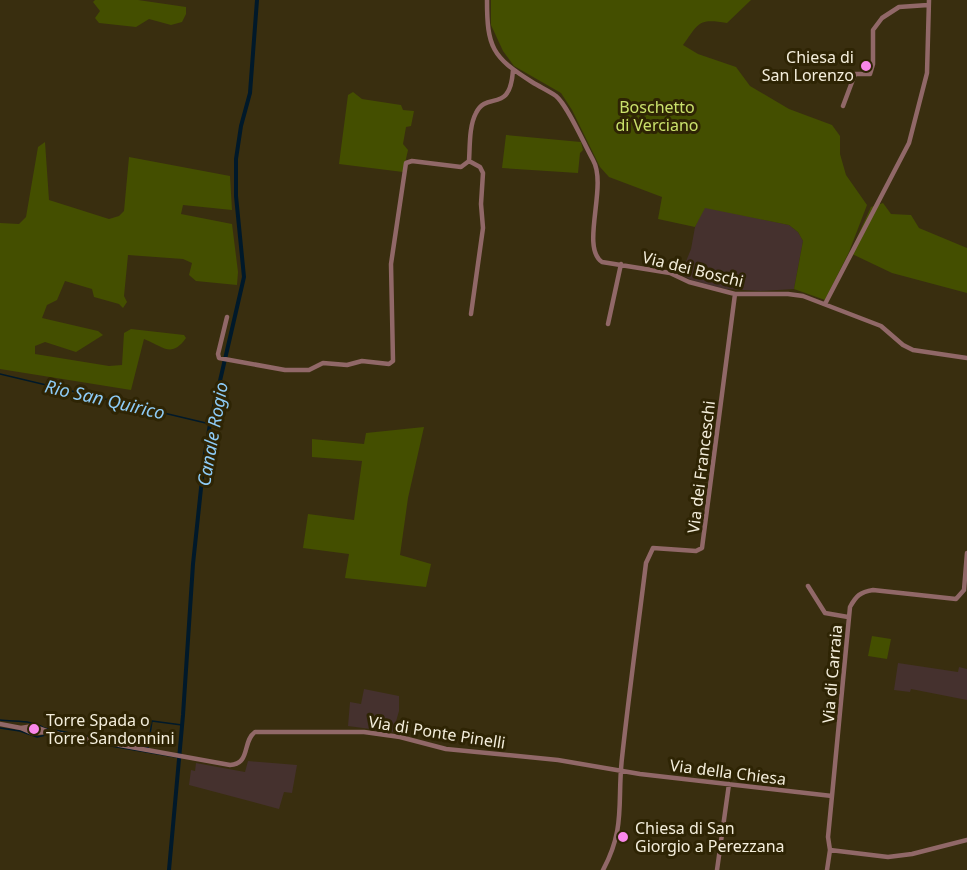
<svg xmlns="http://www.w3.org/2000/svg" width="967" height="870" font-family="'Noto Sans',sans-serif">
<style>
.industrial{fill:#45312e}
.green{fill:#444f00}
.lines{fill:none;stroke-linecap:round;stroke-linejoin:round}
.stream{stroke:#00192a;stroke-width:1.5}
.canal{stroke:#00192a;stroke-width:4}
.minor{stroke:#916868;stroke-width:4.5}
.poi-dot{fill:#f987e9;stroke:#2e2404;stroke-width:2}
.labels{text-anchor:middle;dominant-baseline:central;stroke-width:6;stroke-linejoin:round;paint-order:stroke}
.poi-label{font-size:16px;fill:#f4eedc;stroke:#2e2404;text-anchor:start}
.park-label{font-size:16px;fill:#cae16b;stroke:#2e2404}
.street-label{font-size:16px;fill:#f4eedc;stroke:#2e2404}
.water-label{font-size:18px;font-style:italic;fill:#8eccf7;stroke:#2e2404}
</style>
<rect width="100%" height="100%" fill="#392e0f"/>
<path class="industrial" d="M704 207 789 225 798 232 803 241 794 289 761 291 725 289 691 280 681 274 691 249 695 227Z
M898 663 958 672 959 667 967 669V700L911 689 910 692 894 690Z
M364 689 399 696V711L393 732 348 726 350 702 361 704Z
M248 761 297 765 292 793 284 792 279 809 189 785 191 770 195 771 196 763 245 772Z"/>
<path class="green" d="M95 0H138L186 7V14L182 22 171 25 149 19 136 27 99 23 95 18 100 11 93 2Z
M491 0H751L727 23C698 18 699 23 683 45L698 54 736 67 750 86 789 109 832 125 840 136V154L846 175 867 205 849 252 825 300 794 289 803 241 798 232 789 225 705 208 695 227 658 219 662 197 609 177 600 167 572 110 561 93 514 66 503 51 491 25Z
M353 92 362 99 401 105 403 110 414 111 411 126 406 127 403 144 408 150 403 172 339 164 348 95Z
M506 135 581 142 583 150 580 153 578 173 502 168Z
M45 142 49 200 109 219 119 216 124 211 129 157 230 176 232 210 183 205 181 214 232 224 238 272 237 285 196 281 189 275 192 263 183 259 128 255 124 296 127 302 123 308 119 304 94 297 92 289 65 281 57 300 47 305 42 318 98 331 103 335 76 352 45 342 35 346V354L109 366 122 365 124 333 131 329 184 335 186 338C171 359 163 346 144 339L131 390 0 369V223L19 224 26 217 38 147Z
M883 203 891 214 911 215 919 228 967 248V293L892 273 850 253 871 207Z
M424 427 408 498 400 555 431 564 426 587 345 578 349 554 303 548 308 514 354 520 362 461 312 457V439L364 444 366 433Z
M872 636 891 639 887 659 868 656Z"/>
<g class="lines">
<path class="stream" d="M0 374 210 424
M0 720C14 722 34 720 44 728L148 748 152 721 182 725
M0 728 20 731 37 737 46 735 176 757"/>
<path class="canal" d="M169 870 183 715 193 564 204 460 210 424 244 277 236 196V159L241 126 250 93 257 0"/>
<path class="minor" d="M487 0C487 47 492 57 532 82 540 87 549 91 556 96 568 106 584 144 593 160 608 186 580 247 602 262L670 273 689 282 735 294H788L803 296 881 326 903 345 913 350 967 358
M843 106 855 74H870L873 64V30L882 18 899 7 928 5
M469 161 480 167 483 173 481 204 483 228 471 314
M825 304 909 143 927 73 929 0
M227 317 218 354 219 358 285 370H309L323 363 347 365 362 361 389 364 393 361 391 264 406 163 412 161 461 167 469 161C470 146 469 126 476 113 487 90 510 115 513 70
M608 324 621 264
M808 586 825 613 848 617
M0 724 21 728 33 726 47 731
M21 728 32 733 48 732 230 765C251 764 242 741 255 732H364L400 737 446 749 558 760 640 774 832 796
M830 850 888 857 912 854 967 840
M603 870C626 828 617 801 622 758 629 693 638 628 646 563L653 548 696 551 702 548 735 294
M717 870 729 784
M827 870 830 850 828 837 832 796 850 607C856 596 860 592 873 590L956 599 964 590 967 553"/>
</g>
<g class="poi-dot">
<circle cx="866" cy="66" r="6"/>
<circle cx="34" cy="729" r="6"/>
<circle cx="623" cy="837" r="6"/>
</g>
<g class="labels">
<g class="poi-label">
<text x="854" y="57" text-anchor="end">Chiesa di<tspan x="854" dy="18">San Lorenzo</tspan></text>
<text x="46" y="720">Torre Spada o<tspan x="46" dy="18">Torre Sandonnini</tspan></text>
<text x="635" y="828">Chiesa di San<tspan x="635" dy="18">Giorgio a Perezzana</tspan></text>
</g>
<g class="park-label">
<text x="657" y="107">Boschetto<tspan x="657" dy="18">di Verciano</tspan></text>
</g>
<g class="street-label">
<text transform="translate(693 269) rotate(14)">Via dei Boschi</text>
<text transform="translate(701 467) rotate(-83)">Via dei Franceschi</text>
<text transform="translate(832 674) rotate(-85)">Via di Carraia</text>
<text transform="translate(437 732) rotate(9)">Via di Ponte Pinelli</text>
<text transform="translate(728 772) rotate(7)">Via della Chiesa</text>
</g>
<g class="water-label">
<text transform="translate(105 399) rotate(13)">Rio San Quirico</text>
<text transform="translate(212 434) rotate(-80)">Canale Rogio</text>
</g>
</g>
</svg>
